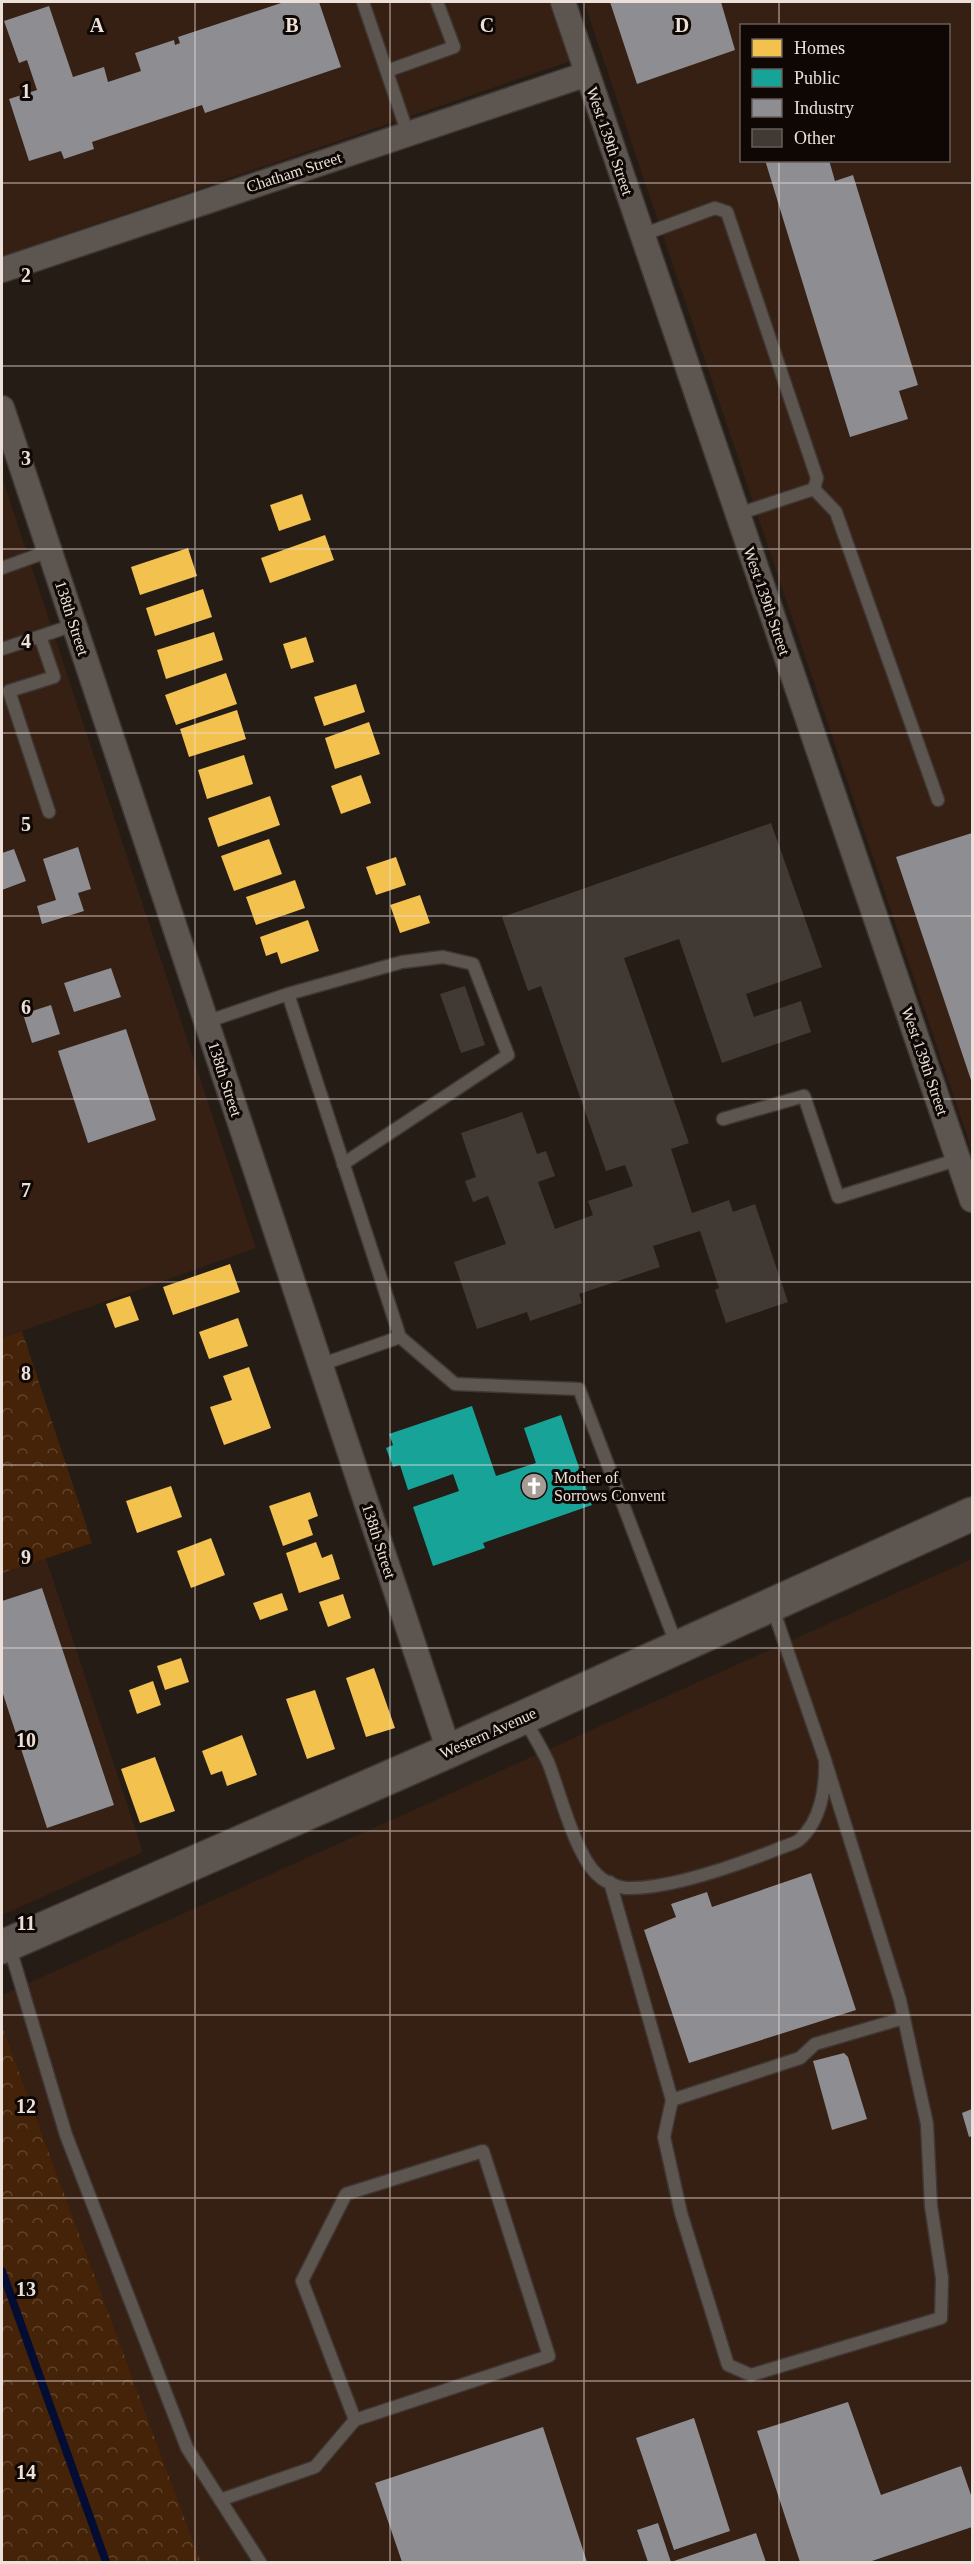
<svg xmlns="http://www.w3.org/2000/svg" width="974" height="2564" font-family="'Times New Roman',serif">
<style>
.built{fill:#352013;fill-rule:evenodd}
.forest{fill:url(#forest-crowns)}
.homes{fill:#f2c14e}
.public{fill:#17a398}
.industry{fill:#8d8d92}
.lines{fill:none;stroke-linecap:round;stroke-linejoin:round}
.stream{stroke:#030c33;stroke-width:8}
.building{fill:#413a34}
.service-casing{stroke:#3e3733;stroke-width:15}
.minor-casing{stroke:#3e3733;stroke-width:27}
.secondary-casing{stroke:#3e3733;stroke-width:36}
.service{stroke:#5c5550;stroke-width:12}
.minor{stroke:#5c5550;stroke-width:24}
.secondary{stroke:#5c5550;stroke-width:33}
.grid{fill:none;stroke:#ece0d9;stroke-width:1.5;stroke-opacity:0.55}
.labels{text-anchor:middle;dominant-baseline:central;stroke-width:6;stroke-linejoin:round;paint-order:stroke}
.street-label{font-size:16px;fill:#ece0d9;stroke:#0e0704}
.poi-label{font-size:16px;fill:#ece0d9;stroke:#0e0704;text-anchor:start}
.grid-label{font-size:20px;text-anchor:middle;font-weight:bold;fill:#ece0d9;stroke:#0e0704;stroke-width:6;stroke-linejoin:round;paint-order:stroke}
</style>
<defs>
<pattern id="forest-crowns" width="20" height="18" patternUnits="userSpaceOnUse" patternTransform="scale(1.5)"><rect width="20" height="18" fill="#452308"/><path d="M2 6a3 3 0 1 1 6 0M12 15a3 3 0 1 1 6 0" fill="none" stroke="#60432b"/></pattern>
</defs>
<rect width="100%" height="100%" fill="#251c16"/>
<path class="built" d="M2 2H551L571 61 2 256Z
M584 2H972V1150ZM742 26H948V160H742Z
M2 477 256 1248 2 1338Z
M46 1558 143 1852 2 1915V1573Z
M972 1559V2562H201L2 2026V1995Z"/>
<path class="forest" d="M22 1331 92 1543 2 1573V1338Z
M2 2026 201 2562H2Z"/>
<path class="homes" d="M302 494 311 520 279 531 270 505Z
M325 535 334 560 270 583 261 558Z
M188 548 197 576 140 595 131 567Z
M203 589 212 617 155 636 146 608Z
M214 632 223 660 166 679 157 650Z
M306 637 314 662 291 669 283 644Z
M226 673 237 704 176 725 165 695Z
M356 684 365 712 324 726 314 697Z
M237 710 246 739 189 757 180 729Z
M369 722 380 754 335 769 325 738Z
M244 755 253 784 207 799 198 770Z
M361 775 371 803 341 814 331 786Z
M270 796 280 825 218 847 208 818Z
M269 839 282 874 234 891 221 856Z
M396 857 406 885 376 895 366 867Z
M295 880 305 908 256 925 246 897Z
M420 895 430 923 400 933 390 905Z
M308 920 319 951 281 964 277 952 266 956 260 937Z
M230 1264 240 1292 173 1315 163 1287Z
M130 1296 139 1320 115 1328 106 1304Z
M238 1318 248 1346 209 1359 199 1332Z
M249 1367 271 1428 224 1445 210 1407 232 1400 223 1376Z
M171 1486 182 1517 137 1533 126 1501Z
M310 1492 318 1516 308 1520 313 1535 283 1546 269 1506Z
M211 1538 225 1575 191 1588 177 1551Z
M316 1542 322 1558 332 1554 340 1579 299 1593 286 1553Z
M282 1593 288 1610 260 1620 253 1603Z
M343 1594 351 1618 328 1627 319 1602Z
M181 1658 189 1682 165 1690 157 1666Z
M374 1668 395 1728 366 1737 346 1678Z
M153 1681 161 1705 137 1714 129 1690Z
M315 1690 335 1749 307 1759 286 1699Z
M242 1735 257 1775 227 1786 222 1771 211 1775 202 1751Z
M155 1757 175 1811 140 1823 121 1769Z"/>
<path class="public" d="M472 1406 496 1476 536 1463 524 1428 561 1415 592 1505 483 1543 485 1548 433 1566 413 1507 459 1491 453 1474 408 1490 400 1465 393 1467 386 1448 393 1445 389 1434Z"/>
<path class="industry" d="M284 2H319L341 67 205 113 202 105 92 142 94 149 64 159 61 151 29 161 9 99 37 90 27 60 19 63 4 21 49 6 73 77 104 67 108 82 141 71 135 53 174 40 175 45 180 43 178 37Z
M610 2H721L735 50 637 84Z
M765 160H829L835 181 853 175 918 385 899 391 908 419 850 437Z
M972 833V1083L896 857Z
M78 847 91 889 78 893 84 911 42 924 37 906 56 900 43 859Z
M14 849 26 881 2 890V853Z
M111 968 121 997 74 1012 64 983Z
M51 1005 60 1034 32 1043 23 1014Z
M126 1029 156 1120 88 1143 58 1051Z
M42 1588 114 1805 47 1828 2 1691V1601Z
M811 1873 856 2010 689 2063 644 1930 676 1917 671 1904 707 1892 712 1907Z
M844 2053 848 2057 867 2119 832 2130 813 2061Z
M972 2109V2136L969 2137 962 2113Z
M848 2402 881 2495 961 2466 972 2498V2527L869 2562H800L757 2431Z
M694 2418 730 2531 674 2550 636 2438Z
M543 2427 587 2562H402L375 2483Z
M658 2523 671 2562 756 2533 766 2562H648L637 2530Z"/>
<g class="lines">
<path class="stream" d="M2 2271 106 2562"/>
</g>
<path class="building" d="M771 823 822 967 746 994 754 1017 801 1001 811 1032 722 1063 679 939 624 958 689 1143 671 1149 692 1213 729 1200 733 1212 755 1204 788 1302 726 1323 715 1290 719 1288 700 1231 653 1246 660 1267 579 1294 582 1303 530 1321 527 1312 477 1329 454 1262 506 1244 488 1196 473 1202 465 1181 476 1177 461 1133 522 1112 537 1154 546 1151 555 1176 538 1182 555 1229 593 1215 588 1201 633 1186 625 1165 606 1171 541 986 528 991 502 917Z
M465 986 485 1045 461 1053 440 994Z"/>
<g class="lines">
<defs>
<path id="service" d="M363 2 408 134
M387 71 454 47 437 2
M642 235 715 208 727 212 817 478 814 489 738 514
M814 489 836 512 938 800
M2 568 49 551
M40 636 54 677 9 691 49 812
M2 649 74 625
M288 994 400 1337 455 1384 579 1389 677 1646
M206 1022 288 994 402 962 443 957 473 964 508 1055 343 1164
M723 1119 804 1096 838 1197 959 1159
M320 1365 400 1337
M524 1718C532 1733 541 1747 548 1762 560 1792 576 1859 600 1877 605 1882 618 1887 625 1888 668 1890 737 1865 778 1849 784 1846 794 1844 799 1840 821 1821 826 1787 825 1760L772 1606
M610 1882 672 2100 664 2137 681 2213 728 2365 751 2375 941 2318 942 2278 931 2206 927 2124 900 2000 825 1760
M9 1945 66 2135 187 2448 260 2562
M672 2100 800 2058 815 2044 904 2018
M220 2500 315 2467 355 2420 549 2356 483 2151 346 2194 302 2281 355 2420"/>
<path id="minor" d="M563 2 972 1200
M2 270 587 74
M2 408 449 1751"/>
<path id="secondary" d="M2 1947 449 1751 972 1514"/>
</defs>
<use href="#service" class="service-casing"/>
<use href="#minor" class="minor-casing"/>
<use href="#secondary" class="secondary-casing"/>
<use href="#service" class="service"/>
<use href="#minor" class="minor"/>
<use href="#secondary" class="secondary"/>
</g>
<path class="grid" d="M195 2V2562M390 2V2562M584 2V2562M779 2V26M779 160V2562M2 183H972M2 366H972M2 549H972M2 733H972M2 916H972M2 1099H972M2 1282H972M2 1465H972M2 1648H972M2 1831H972M2 2015H972M2 2198H972M2 2381H972"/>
<defs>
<symbol id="church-disc" viewBox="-11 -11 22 22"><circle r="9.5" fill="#a69b95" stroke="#0e0704"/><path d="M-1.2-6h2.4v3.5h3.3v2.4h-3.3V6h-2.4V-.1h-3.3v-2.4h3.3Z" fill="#fff"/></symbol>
</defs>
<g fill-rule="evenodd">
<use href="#church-disc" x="519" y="1471" width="30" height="30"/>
</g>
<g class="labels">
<g class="street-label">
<text transform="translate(610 141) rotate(71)">West 139th Street</text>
<text transform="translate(294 172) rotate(-18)">Chatham Street</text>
<text transform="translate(767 601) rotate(71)">West 139th Street</text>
<text transform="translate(72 618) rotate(72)">138th Street</text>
<text transform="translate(925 1061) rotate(71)">West 139th Street</text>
<text transform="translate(225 1079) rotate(72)">138th Street</text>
<text transform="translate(379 1541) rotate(72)">138th Street</text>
<text transform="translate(488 1733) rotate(-24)">Western Avenue</text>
</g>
<g class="poi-label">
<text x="554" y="1477">Mother of<tspan x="554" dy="18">Sorrows Convent</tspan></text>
</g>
</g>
<g class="grid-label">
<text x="97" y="32">A</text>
<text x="292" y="32">B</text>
<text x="487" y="32">C</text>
<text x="682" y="32">D</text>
<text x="26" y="98">1</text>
<text x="26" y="282">2</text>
<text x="26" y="465">3</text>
<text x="26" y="648">4</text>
<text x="26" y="831">5</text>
<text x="26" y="1014">6</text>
<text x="26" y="1197">7</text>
<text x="26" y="1380">8</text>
<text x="26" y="1564">9</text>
<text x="26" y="1747">10</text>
<text x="26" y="1930">11</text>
<text x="26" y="2113">12</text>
<text x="26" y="2296">13</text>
<text x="26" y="2479">14</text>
</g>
<rect width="974" height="2564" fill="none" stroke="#ece0d9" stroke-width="6"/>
<rect x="740" y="24" width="210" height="138" fill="#0e0704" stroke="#675e59" stroke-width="1.5"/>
<rect x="752" y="39" width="30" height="18" fill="#f2c14e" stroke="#675e59" stroke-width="1.5"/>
<text x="794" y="54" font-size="18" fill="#ece0d9">Homes</text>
<rect x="752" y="69" width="30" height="18" fill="#17a398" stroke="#675e59" stroke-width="1.5"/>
<text x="794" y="84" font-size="18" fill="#ece0d9">Public</text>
<rect x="752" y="99" width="30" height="18" fill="#8d8d92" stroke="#675e59" stroke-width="1.5"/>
<text x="794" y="114" font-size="18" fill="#ece0d9">Industry</text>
<rect x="752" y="129" width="30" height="18" fill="#413a34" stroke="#675e59" stroke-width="1.5"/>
<text x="794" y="144" font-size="18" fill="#ece0d9">Other</text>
</svg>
